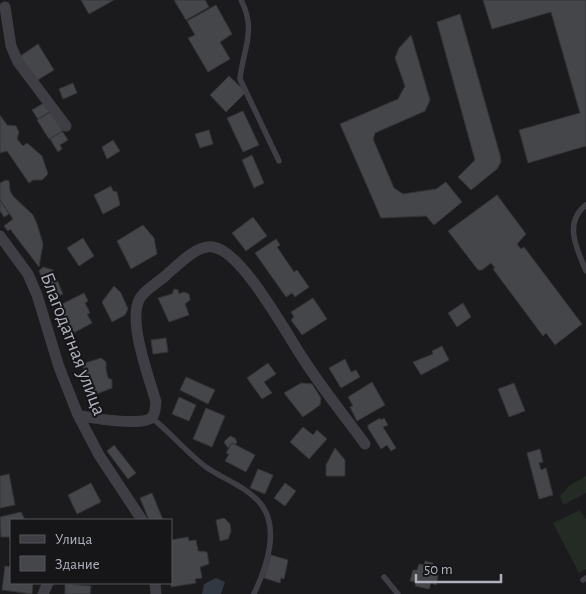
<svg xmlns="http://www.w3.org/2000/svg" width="586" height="594" font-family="'Alegreya Sans',sans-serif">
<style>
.green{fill:#232b24}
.water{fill:#313841}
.building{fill:#45464a;stroke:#353539}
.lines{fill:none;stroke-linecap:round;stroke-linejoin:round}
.service{stroke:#3e3e44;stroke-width:5.5}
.minor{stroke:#3e3e44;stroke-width:11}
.labels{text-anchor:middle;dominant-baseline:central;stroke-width:4;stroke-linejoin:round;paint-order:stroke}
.street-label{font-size:20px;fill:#aeb1bc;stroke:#161618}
</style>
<rect width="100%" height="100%" fill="#1b1b1d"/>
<path class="green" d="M586 476V493L563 505 560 496 570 485Z
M580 510 586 520V569L579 573 553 523Z"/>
<path class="water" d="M216 578 225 582 221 594H202L204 584Z"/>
<path class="building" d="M81 0H114L89 14Z
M174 0H205L209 7 186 20Z
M483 0H586V146L528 163 519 130 580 113 551 12 492 29Z
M216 5 232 34 220 42 230 59 208 72 188 38 195 35 187 21Z
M460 14 500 155 501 162 497 169 471 190 458 177 475 160 437 22Z
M411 35 430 100 425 111 375 133 373 139 394 188 403 194 436 189 446 182 462 202 434 225 426 216 381 218 340 124 398 99 405 86 395 58 399 48Z
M38 44 54 70 36 81 19 57Z
M229 76 246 92 226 112 210 95Z
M73 83 77 93 63 99 59 89Z
M44 103 49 112 38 119 32 110Z
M243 111 259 145 243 152 227 118Z
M50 112 63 131 49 139 37 120Z
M0 115 7 125 16 126 19 132 17 139 23 146 27 143 42 156 48 174 42 180H33L29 183 7 151 0 153Z
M209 130 213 144 200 148 195 134Z
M62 131 68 140 60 145 62 149 58 152 50 139Z
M113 140 120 151 107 159 102 147Z
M252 155 264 183 254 188 242 160Z
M6 180 9 181 10 191 13 196 33 215 37 224 43 244 39 267 10 229 8 231 4 226 13 219 0 200V183Z
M111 186 113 191 117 192 120 205 103 214 94 195Z
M497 195 526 234 517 244 521 249 524 247 582 324 555 345 546 333 543 336 493 269 495 268 491 263 482 270H478L448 231Z
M0 200 9 214 4 217 0 211Z
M253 217 267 236 246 251 232 233Z
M143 225 154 238 157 254 131 269 117 241Z
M83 238 94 256 79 266 67 248Z
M276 239 280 245 277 247 294 272 297 270 309 287 295 297 292 293 286 297 255 253Z
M43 267 53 270 63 294 51 299 39 271Z
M114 286 121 293 128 309 125 315 112 322 102 302Z
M174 289 178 290 179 294 184 292 189 294 190 300 185 304 189 315 169 322 158 298 172 294Z
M84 293 88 301 85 303 90 313 87 314 92 323 68 336 60 317 63 315 58 306Z
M313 298 327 319 302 335 291 320 294 317 291 312Z
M463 303 471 317 457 327 448 313Z
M166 338 168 352 153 354 151 340Z
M442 346 449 360 421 375 413 362 433 354 432 351Z
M101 358 106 362V369L108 378 112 380V388L94 395 82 364Z
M345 359 351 372 356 370 360 377 341 388 329 368Z
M268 363 276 374 264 382 272 393 262 399 247 378Z
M186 377 215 390 208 404 180 390Z
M372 382 385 405 357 421 350 407 353 406 348 397Z
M301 383 312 384 321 398 320 405 303 417 284 393Z
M514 383 525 411 509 417 498 389Z
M179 397 196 405 189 421 172 414Z
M206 408 225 416 212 447 193 439Z
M380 418 381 420 384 418 388 425 383 427 396 448 391 451 387 445 381 449 368 428V425Z
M303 427 313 435 317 430 327 439 309 459 290 442Z
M230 436 235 438 237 442 235 445 232 443 228 448 224 442Z
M232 443 255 455 246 472 225 461 229 454 226 453Z
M114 445 136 473 128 479 107 451Z
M335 448 345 460V476H326V465Z
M540 449 543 462 539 463 541 470 546 468 553 495 539 499 527 453Z
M258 469 273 475 265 494 250 488Z
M9 474 15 505 0 508V476Z
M91 483 101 502 77 514 68 495Z
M285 483 296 491 285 506 274 498Z
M152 493 163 520H149L140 498Z
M21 512 25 520H11V537H1L0 517Z
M224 518 230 524 231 531 228 539 220 541 216 520Z
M188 537 189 541 196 540 198 551 207 552 209 564 200 567 202 578 195 579 196 583 171 587V540Z
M271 555 288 560 284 579 281 578 280 583 264 578Z
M425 561 433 563V574L438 576 436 585 431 583 429 589 415 586 416 582 410 581 413 570H417L419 564 424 565Z
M5 566 11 567V583H33L32 594 2 590Z
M65 584 91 586 90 594H65Z"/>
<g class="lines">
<path class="service" d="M241 0C257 30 243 49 240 79L279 161
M586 205C563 223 577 249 586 271
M152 418C171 433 187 453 206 467 223 479 247 487 260 503 281 528 266 568 254 594
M384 577 398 594
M583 580 586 578"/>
<path class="minor" d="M5 7 11 46 18 62 66 126
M0 236 28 274 37 295 59 367 78 415 99 455 142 520
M78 415C91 418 144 427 152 417 156 413 155 407 156 402 149 377 127 320 140 298 145 290 155 284 163 278 175 268 196 244 213 247 242 251 286 333 302 357 321 387 344 415 365 444
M155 583 156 594
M43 594 48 583"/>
</g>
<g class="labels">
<g class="street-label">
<text transform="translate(73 344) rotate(69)">Благодатная улица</text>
</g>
</g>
<rect x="10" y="519" width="162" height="65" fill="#161618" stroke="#53545a"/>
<rect x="20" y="535" width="25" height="8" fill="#3e3e44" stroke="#53545a"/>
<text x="55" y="544" font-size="15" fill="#aeb1bc">Улица</text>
<rect x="20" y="556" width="25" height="15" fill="#45464a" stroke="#53545a"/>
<text x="55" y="569" font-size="15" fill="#aeb1bc">Здание</text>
<path d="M416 574v8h85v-8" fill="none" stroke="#aeb1bc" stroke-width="2.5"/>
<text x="424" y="574" font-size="15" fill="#aeb1bc" stroke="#161618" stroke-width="4" paint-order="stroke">50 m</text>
</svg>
